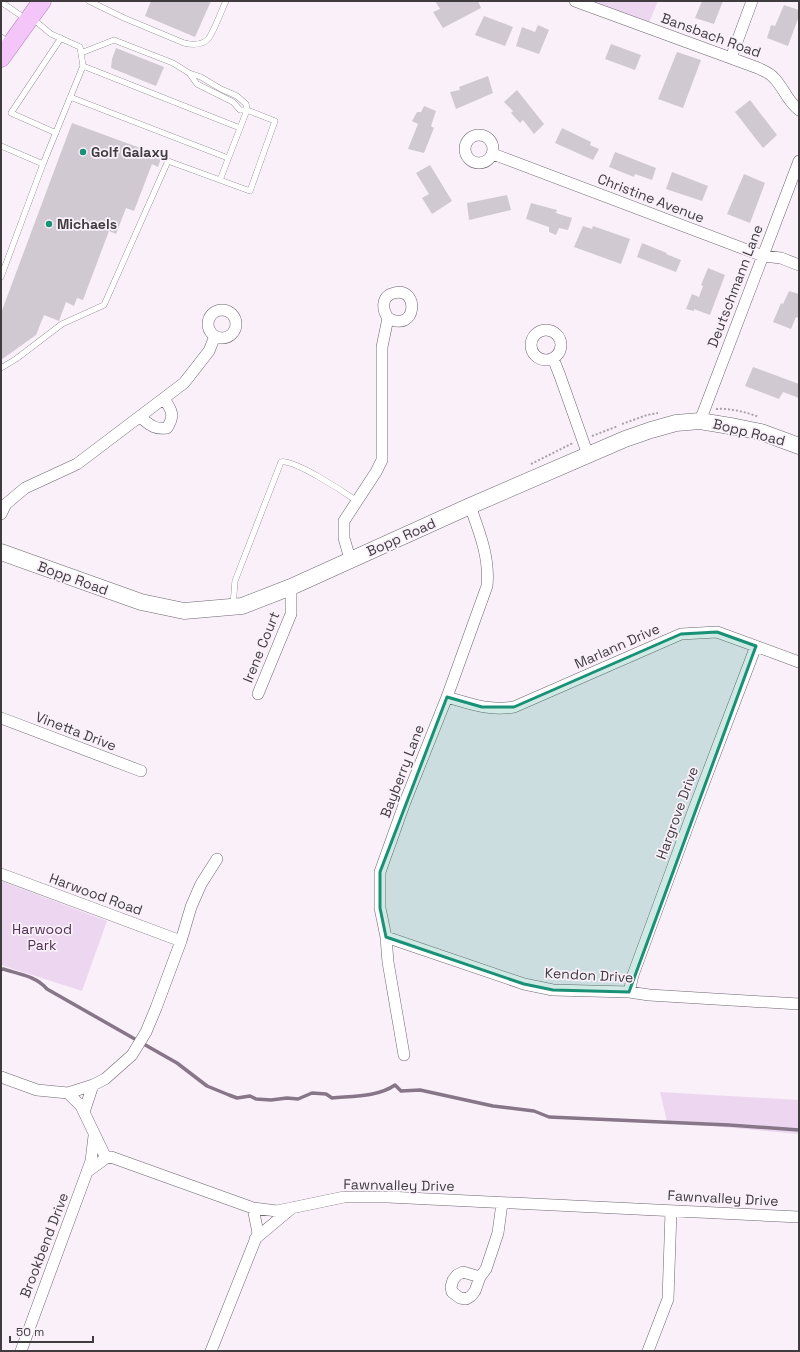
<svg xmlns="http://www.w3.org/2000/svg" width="800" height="1352" font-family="'Space Grotesk',sans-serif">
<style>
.green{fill:#edd7f0}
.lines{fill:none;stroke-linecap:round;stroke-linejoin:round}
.stream{stroke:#867688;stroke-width:3.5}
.building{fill:#d1c9d2}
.lane-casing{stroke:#6d666e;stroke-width:6}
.street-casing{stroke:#6d666e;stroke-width:12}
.secondary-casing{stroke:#6d666e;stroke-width:17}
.primary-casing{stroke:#af7bb5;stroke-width:19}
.path{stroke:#a8a1a8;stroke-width:2;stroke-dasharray:2 2;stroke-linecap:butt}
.lane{stroke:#fff;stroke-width:5.5}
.street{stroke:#fff;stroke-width:11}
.secondary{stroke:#fff;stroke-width:16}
.primary{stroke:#f3c5f9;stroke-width:18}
.marked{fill:#199176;fill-opacity:0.2;stroke:#199176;stroke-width:3;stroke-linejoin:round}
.poi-dot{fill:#199176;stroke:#f9f0fa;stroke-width:1.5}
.labels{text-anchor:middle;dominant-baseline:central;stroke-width:3.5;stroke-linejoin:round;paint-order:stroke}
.street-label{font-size:14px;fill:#3f3b3f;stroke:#f9f0fa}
.poi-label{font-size:14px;font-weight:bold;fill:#3f3b3f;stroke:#f9f0fa;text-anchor:start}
.park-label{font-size:14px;fill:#503054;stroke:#f9f0fa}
</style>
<rect width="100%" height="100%" fill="#f9f0fa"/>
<path class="green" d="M589 1H658L649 23Z
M1 881 107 921 82 991 1 965Z
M660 1092 799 1100V1134L667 1122Z"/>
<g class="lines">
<path class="stream" d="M1 970 3 969C19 974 36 976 47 989L177 1063 207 1086 229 1095 237 1098 250 1096 256 1099 271 1100 287 1098 298 1099 312 1093 326 1094 332 1098C352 1096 378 1097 395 1085L401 1091 420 1090 493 1106 534 1111 549 1117 729 1125 799 1130"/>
</g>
<path class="building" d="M151 1H211L195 37 145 16Z
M435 1H478L481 8 443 28 433 12 440 9Z
M702 1H723L714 24 695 18Z
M784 5 799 10V16L788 46 767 38 771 25 775 26Z
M484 16 513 27 505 46 475 35Z
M538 25 549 30 539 54 516 46 522 27 535 32Z
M611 44 641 55 635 70 605 59Z
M116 48 164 67 156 86 111 68 112 59Z
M677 52 701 60 683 108 658 99Z
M488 76 493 93 456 109 450 92 460 90 459 87Z
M517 90 544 124 534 134 523 120 520 123 511 113 513 111 504 102Z
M750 100 777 135 763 148 735 112Z
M424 106 436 111 431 126 434 128 424 153 408 149 418 124 412 121 417 112H421Z
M72 123 162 156 158 167 152 164 134 211 126 208 116 234 109 231 83 300 77 298 74 306 66 302 59 321 44 315 36 335 1 360V313Z
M562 128 591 142 590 145 599 149 593 160 555 143Z
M615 152 656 168 652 180 635 174 634 177 609 167Z
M430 165 452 201 432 214 422 198 429 194 416 173Z
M672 172 708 186 702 201 666 189Z
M744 174 765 183 750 223 727 214Z
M507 195 511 210 469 220 467 203Z
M531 203 557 210 556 213 572 218 568 230 559 228 556 235 549 232V227L526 219Z
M583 226 592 229 593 226 630 239 621 264 574 247Z
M642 243 667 253 666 254 681 260 676 272 637 257Z
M708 268 725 275 710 315 694 309V311L686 309 692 294 699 297 703 286 701 285Z
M789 291 799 294V318L796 317 791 329 773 322 781 303 783 304Z
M753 367 799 384V398L783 392 779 399 745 386Z"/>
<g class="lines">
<defs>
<path id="lane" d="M89 1 124 18 184 43C192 45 202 45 208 39 213 34 222 9 226 1
M1 2 26 19
M32 18 51 34 80 47 83 66
M1 37 9 43
M81 53 114 40 173 63 189 73 201 77 221 89 237 96 246 104 247 110 220 180
M70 97 228 158
M56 133 11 113 61 38
M1 146 43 164 1 277
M43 164 83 66 240 128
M1 368 16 359 62 324 104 305 168 161 250 191 275 121 247 110H240L233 102 197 84 189 73
M233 606 235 581 281 462C294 459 344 492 357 501"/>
<path id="street" d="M575 1 758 68C764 71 770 73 774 78 784 88 787 101 799 110
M731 58 752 1
M465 149a14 14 0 1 1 28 0a14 14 0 1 1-28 0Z
M493 154 763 256 781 258 799 265
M208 324a14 14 0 1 1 28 0a14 14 0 1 1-28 0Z
M531 345a15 15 0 1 1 30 0a15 15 0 1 1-30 0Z
M553 358 560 376 588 455
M140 417C149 424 154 430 167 428 175 416 172 410 164 399
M700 421 799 161
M1 514 6 504 25 488 77 464 184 383 209 351 215 336
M350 559 344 538V521L376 472 382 460V347L388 318C382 310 381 296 394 293 420 286 417 334 388 318
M258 694 291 614V587
M447 697C471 704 488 711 514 707L681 634 717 632 799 662
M1 718 141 771
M1 874 181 941
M386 937 524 984 553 990 629 992 649 995 799 1004
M629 992 633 975 694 809 756 646
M404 1055 388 962 386 937 380 908V872L405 802 447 697 487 586C490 558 479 531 470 506
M1 1077 37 1090 68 1093 81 1106 106 1158 111 1157 253 1208 277 1211 344 1197H388L799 1217
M68 1093 93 1085 105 1079 132 1055 146 1032 156 1008 181 941 191 907 201 884 217 859
M84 1112 93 1085
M87 1172 91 1161 94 1136
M255 1239 292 1208
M480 1277 463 1272 457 1275 453 1280 451 1287 452 1292 460 1298 466 1299 471 1296 475 1291 480 1277 486 1269 498 1233 502 1203
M21 1351 87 1172 106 1158
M211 1351 258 1233 253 1208
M648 1351 668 1299 671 1211"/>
<path id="secondary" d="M1 552 141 602 184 611 242 606 291 587 470 506 625 439 651 430 676 423 700 421 736 427 761 432 799 446"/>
<path id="primary" d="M1 58 42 1"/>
</defs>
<use href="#lane" class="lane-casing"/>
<use href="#street" class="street-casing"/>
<use href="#secondary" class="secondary-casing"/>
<use href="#primary" class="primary-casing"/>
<path class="path" d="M716 409C730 408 746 412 759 417
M622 424 647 415 658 413
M592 436 618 426
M531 464 573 443"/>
<use href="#lane" class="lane"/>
<use href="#street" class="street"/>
<use href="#secondary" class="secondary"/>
<use href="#primary" class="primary"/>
</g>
<path class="marked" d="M717 632 756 646 629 992 553 990 524 984 386 937 380 908V872L447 697 482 707H514L681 634Z"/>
<g class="poi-dot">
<circle cx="83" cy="152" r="4"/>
<circle cx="49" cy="224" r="4"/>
</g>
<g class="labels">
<g class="street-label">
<text transform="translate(711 35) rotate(20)">Bansbach Road</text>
<text transform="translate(651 198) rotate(21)">Christine Avenue</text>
<text transform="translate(735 286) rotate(-69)">Deutschmann Lane</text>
<text transform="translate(749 432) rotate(14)">Bopp Road</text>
<text transform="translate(401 537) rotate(-24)">Bopp Road</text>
<text transform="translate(73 578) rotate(20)">Bopp Road</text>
<text transform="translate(617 646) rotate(-24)">Marlann Drive</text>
<text transform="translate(261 647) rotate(-68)">Irene Court</text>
<text transform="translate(76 731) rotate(21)">Vinetta Drive</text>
<text transform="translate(402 771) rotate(-69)">Bayberry Lane</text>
<text transform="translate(677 813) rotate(-70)">Hargrove Drive</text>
<text transform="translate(96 894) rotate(20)">Harwood Road</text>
<text transform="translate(589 975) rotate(3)">Kendon Drive</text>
<text transform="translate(399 1185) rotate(1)">Fawnvalley Drive</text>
<text transform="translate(723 1198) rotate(3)">Fawnvalley Drive</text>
<text transform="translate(44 1245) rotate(-69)">Brookbend Drive</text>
</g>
<g class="poi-label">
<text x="91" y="152">Golf Galaxy</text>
<text x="57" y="224">Michaels</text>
</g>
<g class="park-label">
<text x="42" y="929">Harwood<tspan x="42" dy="16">Park</tspan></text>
</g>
</g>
<rect width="800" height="1352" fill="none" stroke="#3f3b3f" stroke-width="4"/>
<path d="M10 1336v6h83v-6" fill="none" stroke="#3f3b3f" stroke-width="2"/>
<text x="16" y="1336" font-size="12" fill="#3f3b3f" stroke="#f9f0fa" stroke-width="3" paint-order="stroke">50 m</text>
</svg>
